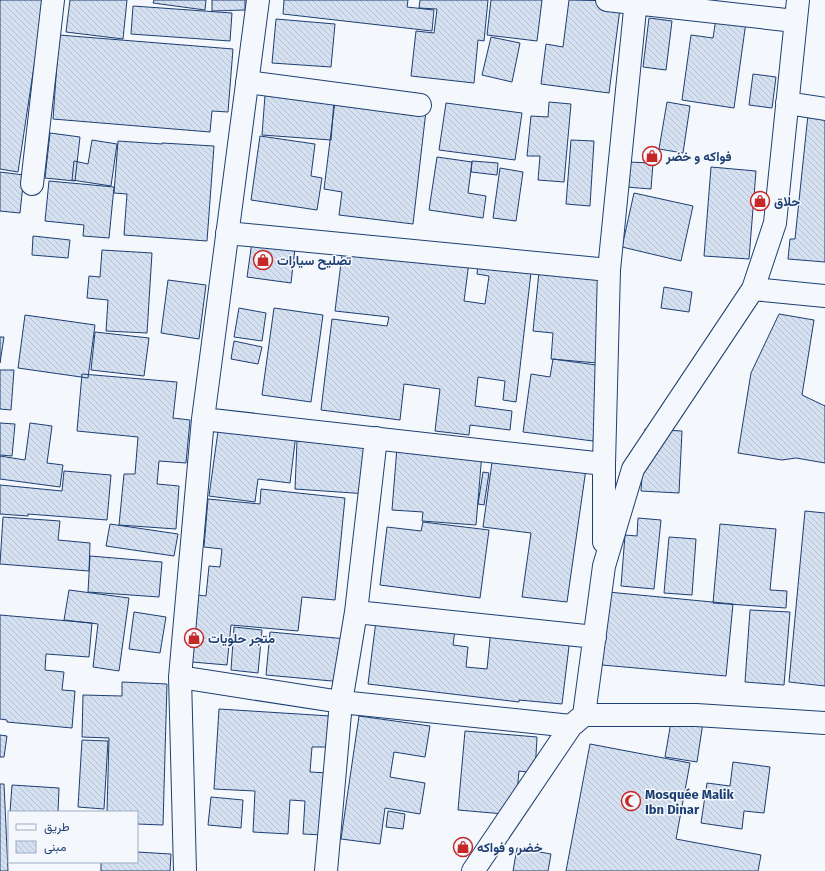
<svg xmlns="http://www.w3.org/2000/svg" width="825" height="871" font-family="'Fira Sans',Vazirmatn,sans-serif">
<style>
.building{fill:url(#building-back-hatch);stroke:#1d3f73}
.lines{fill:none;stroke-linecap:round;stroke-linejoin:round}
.street-casing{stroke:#1d3f73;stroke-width:24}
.street{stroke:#f4f7fb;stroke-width:22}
.labels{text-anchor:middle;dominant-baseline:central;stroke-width:3;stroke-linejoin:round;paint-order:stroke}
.poi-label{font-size:13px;font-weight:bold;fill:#1d3f73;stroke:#f4f7fb;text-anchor:start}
</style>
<defs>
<pattern id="building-back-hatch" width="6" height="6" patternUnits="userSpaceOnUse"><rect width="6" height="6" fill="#d5e0f0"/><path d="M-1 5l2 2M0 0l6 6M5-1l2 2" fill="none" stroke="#b6c1d1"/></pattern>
</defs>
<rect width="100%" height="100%" fill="#f4f7fb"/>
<path class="building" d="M0 0H47L39 33 18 172 0 169Z
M70 0H127L123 39 66 32Z
M154 0H206L205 10 153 3Z
M212 0H245V10L212 11Z
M284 0H408L407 7 434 10 432 31 283 14Z
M420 0H488L484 41 478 40 474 83 411 76 416 31 434 33 437 9 419 8Z
M491 0H542L537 41 487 35Z
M569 0 621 1 609 93 541 84 546 44 563 47Z
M133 6 232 13 230 41 131 34Z
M649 18 672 21 666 70 643 67Z
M716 18 746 22 734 108 682 100 691 35 713 38Z
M276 19 335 24 331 67 272 63Z
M59 35 233 49 228 112 212 111 210 132 53 119Z
M491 37 520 43 512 82 482 75Z
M753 74 776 77 772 108 749 105Z
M266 82 335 87 331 140 262 135Z
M337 85 427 102 413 224 339 215 342 192 324 189Z
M549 102 571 104 564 182 538 180 540 156H527L531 116 548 117Z
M667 102 690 106 683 153 659 149Z
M446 103 522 113 515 160 439 150Z
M809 105 825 106V262L788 259 790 239H795Z
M50 133 80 137 75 181 45 178Z
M260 136 315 144 311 176 322 178 317 210 251 200Z
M92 140 117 144 111 186 72 180 74 161 88 164Z
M571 140 594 141 590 206 566 204Z
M118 141 162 144V143L214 146 207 241 124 235 127 194 114 193Z
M437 157 472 162 468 193 486 196 483 218 429 210Z
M472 161 498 163 497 175 471 172Z
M627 162 653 163 651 189 626 187Z
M711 167 756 171 749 259 704 256Z
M500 168 523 172 516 221 493 218Z
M0 172 24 175 20 213 0 211Z
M49 181 114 187 109 238 83 236 84 225 45 221Z
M634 193 693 206 681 261 622 247Z
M33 236 70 240 68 258 32 255Z
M252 242 295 248 291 283 247 277Z
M343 247 469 262 464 301 485 304 489 276 477 274 479 257 532 264 516 402 503 400 505 381 478 377 475 406 512 411 510 430 470 425 469 435 435 431 440 389 404 384 400 420 321 410 332 319 387 326 389 317 335 311Z
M102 250 152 253 147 333 106 331 108 300 87 298 89 276 100 277Z
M539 272 617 279 609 364 551 359 553 333 533 331Z
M168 280 206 285 199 339 161 333Z
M664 287 692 292 689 312 661 308Z
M239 308 266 313 262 341 234 337Z
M274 308 323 315 311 402 262 395Z
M779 314 814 320 802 395 825 406V405V463L796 458 782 460 738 453 751 373Z
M25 315 95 325 88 378 18 368Z
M95 332 149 338 144 376 91 370Z
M0 337H4L0 363Z
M234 341 262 347 258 364 231 359Z
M553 359 603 366 593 441 523 432 531 374 550 377Z
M0 370H14L11 410 0 409Z
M82 374 177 382 173 418 190 420 186 463 159 461 157 484 179 486 176 529 119 525 124 474H135L138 437 77 431Z
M0 423 15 424 12 456 0 455Z
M30 423 52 426 47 463 63 465 60 487 0 479V456L25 460Z
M219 424 296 434 290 483 258 479 255 502 209 496Z
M645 429 682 431 679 493 641 491Z
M297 441 371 445 368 494 295 489Z
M397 447 482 453 476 525 422 521 423 512 392 510Z
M493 455 586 469 567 602 522 597 531 533 483 527Z
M64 471 111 475 107 520 28 514V516L0 514V485L62 491Z
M483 472 489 473 484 505 478 504Z
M261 489 345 498 335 600 302 597 298 631 231 625 227 665 192 662 198 595 206 596 209 566 220 567 222 549 204 547 208 499 260 504Z
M805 511 825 513V686L789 682Z
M3 517 60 521 58 540 90 543 89 571 0 564Z
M638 518 661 520 654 589 621 586 625 535 637 536Z
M423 522 489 530 480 598 380 585 387 527 421 531Z
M110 524 178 534 174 556 106 546Z
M720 524 776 529 770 590 787 591 786 608 713 603Z
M669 537 696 539 692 595 664 593Z
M90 556 162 562 159 597 88 592Z
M69 590 129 598 119 671 93 667 98 624 64 620Z
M608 592 733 604 726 676 602 665Z
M750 610 790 612 784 685 745 682Z
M134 612 166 617 160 653 129 649Z
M377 613 456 622 453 645 468 647 466 667 487 669 491 629 570 638 562 704 519 700V702L368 684Z
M0 615 92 623 89 657 46 654 45 670 64 672 62 690 75 691 72 728 7 722V720L0 719Z
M234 627 262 630 258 673 231 670Z
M270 632 347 639 343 682 266 675Z
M122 682 167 684 163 825 137 824V812H107L109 738 82 737 83 695 122 696Z
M219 709 330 716 328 747H312L310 772 328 773 324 835 303 834 305 801 290 800 288 834 253 832 255 791 214 789Z
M673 710 704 716 697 762 665 757Z
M359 716 430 726 425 757 394 752 390 777 425 783 420 814 385 808 380 844 341 839Z
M465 731 537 737 535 773 519 771 515 815 458 810Z
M0 735 7 736 4 757H0Z
M82 740 108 741 104 809 78 807Z
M590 744 690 763 676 839 761 855 758 871H566Z
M733 762 770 767 764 813 744 811 742 829 701 823 707 783 730 786Z
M0 784H4L8 871H0Z
M12 785 59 788 58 812H10Z
M211 797 243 800 241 828 208 825Z
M388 811 405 814 403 829 386 827Z
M517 848 551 854 548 871H513Z
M137 852 171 854 170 871H101V862H137Z"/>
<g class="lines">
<defs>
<path id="street" d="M607 0 795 21
M247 82 420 105
M787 103 825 109
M32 184 53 0
M227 233 609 270
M753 289 825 296
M203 419 604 464
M604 542V464L609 270 636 0
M356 612 595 637
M180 677 341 702 571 726
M584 715H696L825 723
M185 871 180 677 203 419 258 0
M326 871 341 702 356 612 376 438
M473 871 571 726 584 715 604 566 633 469 753 289 775 223 798 0"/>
</defs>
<use href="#street" class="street-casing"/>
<use href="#street" class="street"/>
</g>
<defs>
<symbol id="shop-ring" viewBox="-11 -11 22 22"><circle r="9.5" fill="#f4f7fb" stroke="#c62828" stroke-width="1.5"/><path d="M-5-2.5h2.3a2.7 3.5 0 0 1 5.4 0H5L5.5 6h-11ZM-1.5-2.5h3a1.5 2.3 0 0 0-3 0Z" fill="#c62828"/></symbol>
<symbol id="mosque-ring" viewBox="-11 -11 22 22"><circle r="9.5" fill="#f4f7fb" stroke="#c62828" stroke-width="1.5"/><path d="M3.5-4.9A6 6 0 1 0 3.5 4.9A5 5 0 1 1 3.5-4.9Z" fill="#c62828"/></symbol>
</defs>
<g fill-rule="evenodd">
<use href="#shop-ring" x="641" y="145" width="22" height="22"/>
<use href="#shop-ring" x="749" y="190" width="22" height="22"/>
<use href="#shop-ring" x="252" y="249" width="22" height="22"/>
<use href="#shop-ring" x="183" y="627" width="22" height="22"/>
<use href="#mosque-ring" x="620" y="790" width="22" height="22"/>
<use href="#shop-ring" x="452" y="836" width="22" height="22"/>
</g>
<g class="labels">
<g class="poi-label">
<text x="666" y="156">فواكه و خضر</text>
<text x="774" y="201">حلاق</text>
<text x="277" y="260">تصليح سيارات</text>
<text x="208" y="638">متجر حلويات</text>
<text x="645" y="794">Mosquée Malik<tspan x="645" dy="15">Ibn Dinar</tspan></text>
<text x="477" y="847">خضر و فواكه</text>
</g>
</g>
<rect x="8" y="811" width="130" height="52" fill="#f4f7fb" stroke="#9eadc5"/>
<rect x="16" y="824" width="20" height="6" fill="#f4f7fb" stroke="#9eadc5"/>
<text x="44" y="831" font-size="12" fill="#1d3f73">طريق</text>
<rect x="16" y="841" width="20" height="12" fill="url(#building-back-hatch)" stroke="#9eadc5"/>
<text x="44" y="851" font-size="12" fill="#1d3f73">مبنى</text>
</svg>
